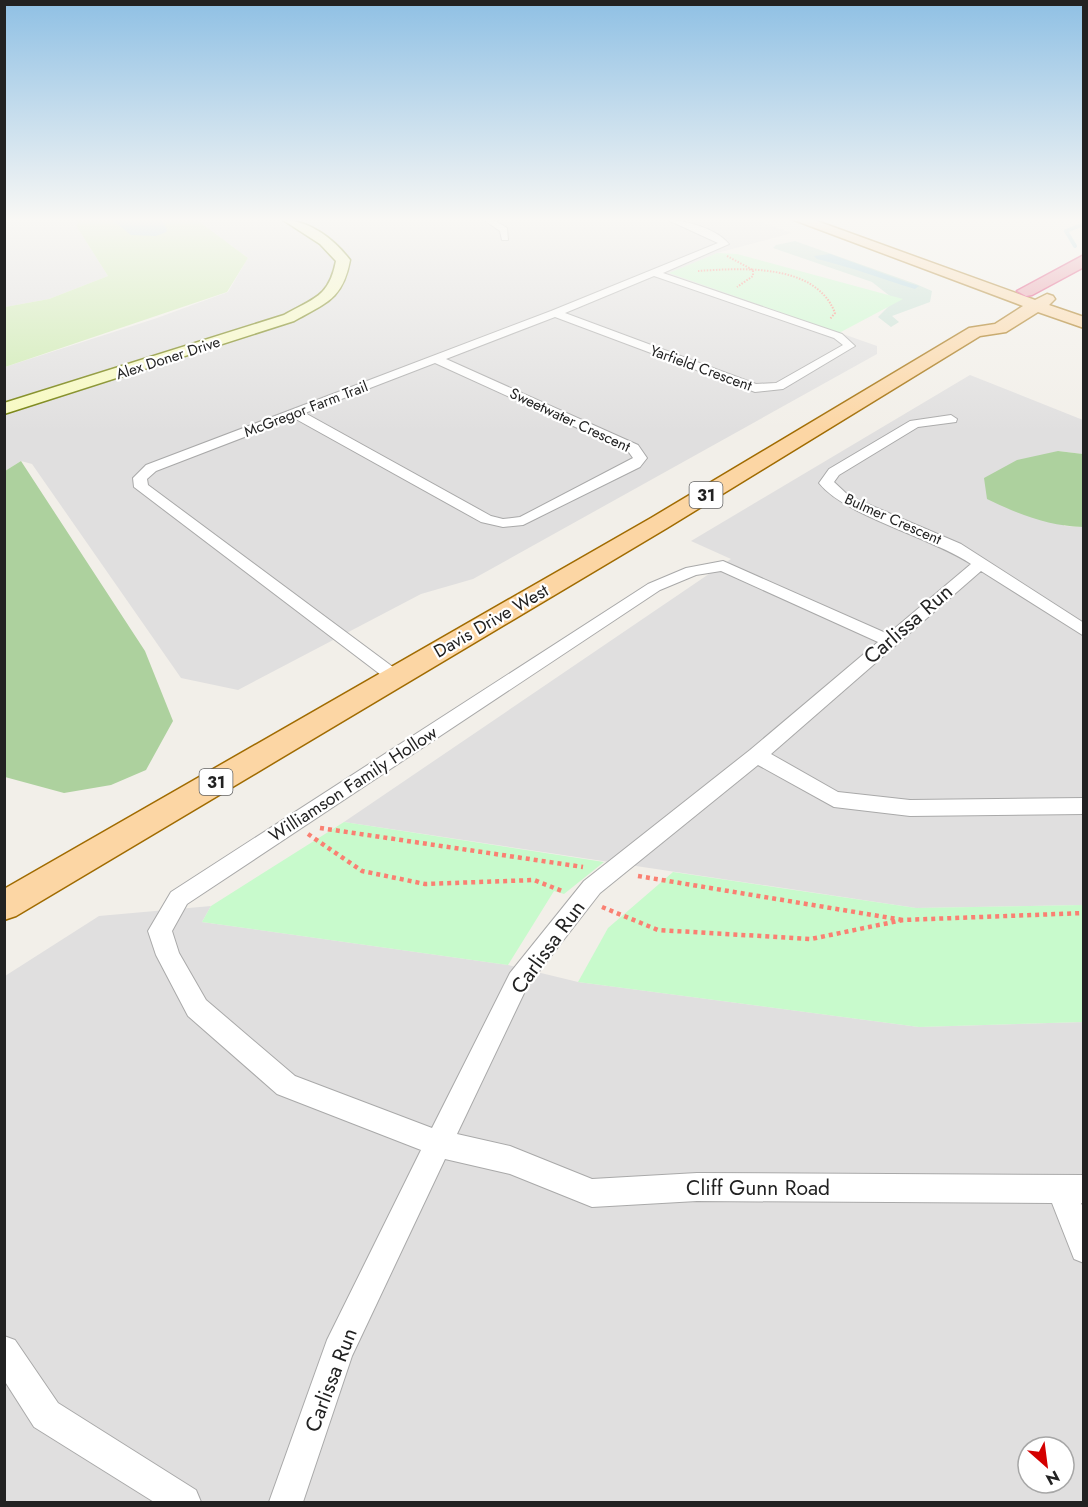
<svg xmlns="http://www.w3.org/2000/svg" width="1088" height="1507" font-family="Jost,sans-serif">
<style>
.residential{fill:#e0dfdf;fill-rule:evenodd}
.grass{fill:#cdebb0}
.forest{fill:#add19e}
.wetland{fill:#c6e0d4}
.park{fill:#c8facc}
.water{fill:#aad3df}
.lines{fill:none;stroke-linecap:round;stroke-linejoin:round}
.stream{stroke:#aad3df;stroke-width:4}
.street-casing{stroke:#a9a9a9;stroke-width:2}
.secondary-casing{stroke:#707d05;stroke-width:3}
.primary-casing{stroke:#a06b00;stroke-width:3}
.highway-casing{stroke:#dc2a67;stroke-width:3}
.path-far1{stroke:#fa8072;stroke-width:2;stroke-dasharray:1.5 1.5;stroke-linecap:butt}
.path{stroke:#fa8072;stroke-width:4.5;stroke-dasharray:4 4;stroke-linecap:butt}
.street{fill:#fff;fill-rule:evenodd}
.secondary{fill:#f7fabf;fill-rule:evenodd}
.primary{fill:#fcd6a4;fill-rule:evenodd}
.highway{fill:#e892a2;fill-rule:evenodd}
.labels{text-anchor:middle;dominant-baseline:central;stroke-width:4.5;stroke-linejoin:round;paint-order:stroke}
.far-street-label{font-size:15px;fill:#222;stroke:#fff}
.shield{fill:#fff;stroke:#646464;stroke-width:1.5}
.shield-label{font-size:16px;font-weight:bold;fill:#222}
.street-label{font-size:18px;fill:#222;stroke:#fff}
.near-street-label{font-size:21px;fill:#222;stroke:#fff}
</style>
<rect width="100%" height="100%" fill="#f2efe9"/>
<path class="residential" d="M5 220H77V227L108 276 49 299 5 307Z
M197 220H755L792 233 717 253 670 273 877 346V354L473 579 421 594 238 690 181 678 32 464 21 461 5 471V367L157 318 228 292 248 258Z
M970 375 1083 420V454L1058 451 1064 526 1083 527V905L916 908 344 822 731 559 691 541Z
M211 906 202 922 508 965 578 982 919 1027 1083 1022V1502H5V976L99 916ZM1028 1447H1064V1483H1028Z"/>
<path class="grass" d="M77 220H197L248 258 227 292 5 367V307L49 299 108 276 77 227Z"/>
<path class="forest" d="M1058 451 1083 454V527C1048 526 1018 514 987 499L984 478 1017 460Z
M21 461 145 651 173 721 146 770 111 785 64 793 5 777V471Z"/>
<path class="wetland" d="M795 241 916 284 932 291 930 302 892 316 899 322 891 327 878 317 895 300 872 282 773 248 776 245Z"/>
<path class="park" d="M717 253 737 254 903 299 839 333 669 273Z
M344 822 604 862 564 894 554 891 508 965 202 922 211 906Z
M673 872 916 908 1083 905V1022L919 1027 578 982 608 928Z"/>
<path class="water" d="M112 220H162L167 229 166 232 156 236 131 235Z
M830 254 909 283 919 286 915 289C882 279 851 267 817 259L814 256Z"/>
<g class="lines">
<path class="stream" d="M1075 246 1066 231 1084 224"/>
<defs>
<path id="street" d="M484 220H494L507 228 508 240H502L500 231Z
M668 220C686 220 717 229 729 244L663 273 842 334 855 346 783 389 755 392 555 317 446 359 638 445 647 458 640 467 523 525 503 527 481 522 294 418 156 471 147 479 148 485 401 673 404 677 401 681H389L134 487 133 478 146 465 551 311 718 243ZM654 276 834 338 843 345 776 383 756 384 565 313ZM435 363 628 451 633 458 520 517 503 519 491 516 305 413Z
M951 415 957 419 956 422 918 427 839 475 834 482 849 496 961 544 1084 623V636L981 571 771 754 838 792 910 800 1084 798V814L910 816 834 807 758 765 600 893 527 987 457 1134 510 1146 592 1179 697 1173 1084 1175V1203H1081L1084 1210V1263L1074 1259 1052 1203 697 1201 592 1207 510 1174 445 1159 352 1356 303 1502H269L327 1340 421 1150 277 1094 188 1016 156 955 148 931 171 892 648 584 686 568 723 561 888 634 971 564C931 537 845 516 819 483L829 469 910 421ZM721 571 878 642 750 750 584 881 510 973 432 1128 295 1076 206 1000 179 953 172 931 187 904 660 590 696 575Z
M4 1336 15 1340 58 1403 196 1490 201 1502H154L34 1427 4 1380Z"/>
<path id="secondary" d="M283 220C309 220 334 239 350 260 343 299 326 303 294 321L4 414V403L284 315C314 298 329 297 336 261L320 244Z"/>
<path id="primary" d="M794 220H814L1035 300 1047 294 1053 296 1055 299 1049 305 1084 317V328L1038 312 1006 332 980 336 667 528 16 916 4 920V889L651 518 969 328 995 324 1023 306Z"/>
<path id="highway" d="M1084 255V267L1032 295 1026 296 1017 291Z"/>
</defs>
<use href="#street" class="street-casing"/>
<use href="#secondary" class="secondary-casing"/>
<use href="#primary" class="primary-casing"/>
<use href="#highway" class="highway-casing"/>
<path class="path-far1" d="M727 256 753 270V276L737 287
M698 271C742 268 816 263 835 313L830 319"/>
<path class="path" d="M320 828 583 867
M308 834 362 871 425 884 534 880 562 891
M638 876 903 920
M602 907 658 930 811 939 903 920 1084 913"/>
<use href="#street" class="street"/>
<use href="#secondary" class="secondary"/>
<use href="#primary" class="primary"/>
<use href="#highway" class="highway"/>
</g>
<linearGradient id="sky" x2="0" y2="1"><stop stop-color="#8fc0e4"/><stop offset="0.51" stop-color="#f9f8f5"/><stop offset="1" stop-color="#f9f8f5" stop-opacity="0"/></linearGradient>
<rect width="1088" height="431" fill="url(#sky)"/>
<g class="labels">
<g class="far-street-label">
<text transform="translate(168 358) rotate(-18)">Alex Doner Drive</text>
<text transform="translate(701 368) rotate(20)">Yarfield Crescent</text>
<text transform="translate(306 409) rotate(-21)">McGregor Farm Trail</text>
<text transform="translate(570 420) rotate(25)">Sweetwater Crescent</text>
<text transform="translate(893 519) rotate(24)">Bulmer Crescent</text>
</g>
<g class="shield">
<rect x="689.5" y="482" width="33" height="26" rx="4.5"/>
<rect x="199.5" y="769" width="33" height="26" rx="4.5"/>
</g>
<g class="shield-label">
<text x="706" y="495">31</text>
<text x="216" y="782">31</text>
</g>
<g class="street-label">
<text transform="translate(491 621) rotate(-30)">Davis Drive West</text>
<text transform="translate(353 784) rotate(-33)">Williamson Family Hollow</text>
</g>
<g class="near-street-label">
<text transform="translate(908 624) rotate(-41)">Carlissa Run</text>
<text transform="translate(548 947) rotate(-54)">Carlissa Run</text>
<text x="758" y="1188">Cliff Gunn Road</text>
<text transform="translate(331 1380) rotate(-69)">Carlissa Run</text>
</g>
</g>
<rect width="1088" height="1507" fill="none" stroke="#222222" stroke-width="12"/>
<g transform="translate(1046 1465) rotate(152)"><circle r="28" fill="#ffffff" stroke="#a7a7a7" stroke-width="1.5"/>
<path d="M0-4.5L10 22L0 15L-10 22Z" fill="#d40000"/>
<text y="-9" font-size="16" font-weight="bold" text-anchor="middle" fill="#222222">N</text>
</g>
</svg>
